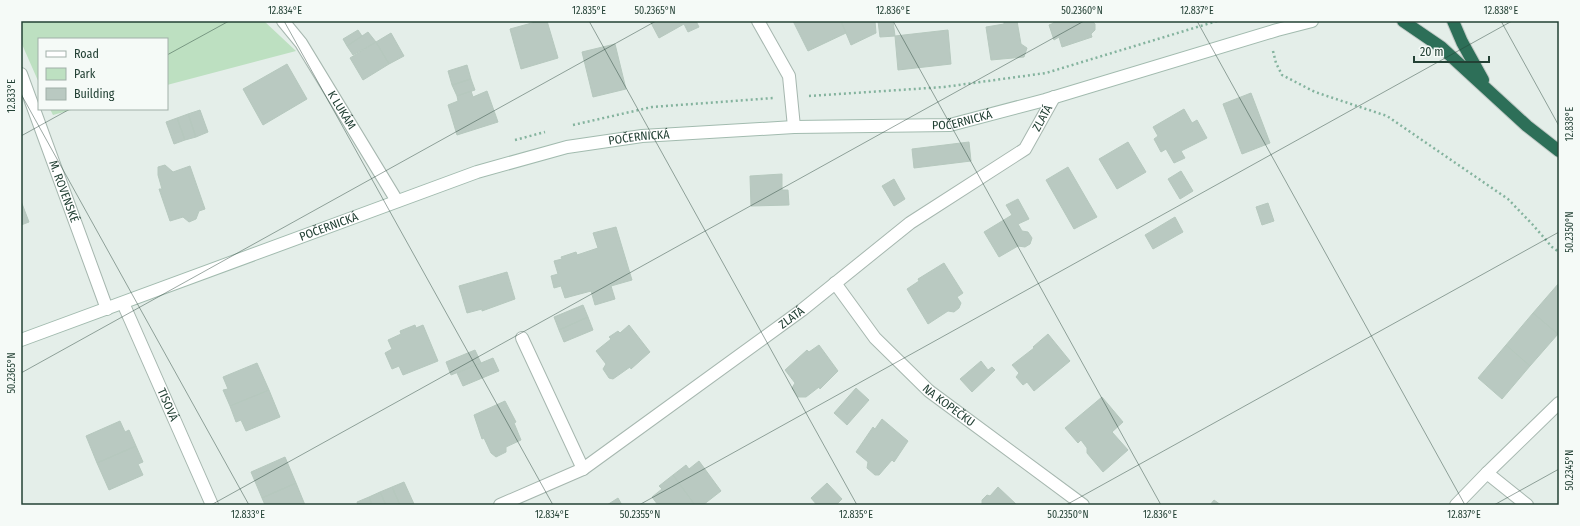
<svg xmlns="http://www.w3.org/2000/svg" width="1580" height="526" font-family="'Fira Sans Condensed',sans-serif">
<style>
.green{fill:#bde0c1}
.building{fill:#b9c9c1;stroke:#b6c8be}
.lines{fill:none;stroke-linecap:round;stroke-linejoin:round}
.lane-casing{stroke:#a6b7af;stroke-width:14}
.street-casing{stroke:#a6b7af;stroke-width:14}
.secondary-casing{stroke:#a2bbaf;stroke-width:14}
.highway-casing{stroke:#c1cac6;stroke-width:14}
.path{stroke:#84b39e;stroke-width:2.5;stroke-dasharray:2 3;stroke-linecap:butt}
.lane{stroke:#fff;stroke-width:12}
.street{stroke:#fff;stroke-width:12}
.secondary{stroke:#fff;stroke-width:12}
.highway{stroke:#2d6f58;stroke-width:12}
.ticks{fill:none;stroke:#234135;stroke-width:1;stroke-opacity:0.45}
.labels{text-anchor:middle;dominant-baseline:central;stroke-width:3;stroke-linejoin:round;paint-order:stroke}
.street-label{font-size:12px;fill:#234135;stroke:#f5faf7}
.neatline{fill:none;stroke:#234135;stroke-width:1.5}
.ticks-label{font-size:10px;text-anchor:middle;fill:#234135}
</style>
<rect width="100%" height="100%" fill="#e4eee9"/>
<path class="green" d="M21 21H264L296 51 167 85V39H39V83L21 42Z
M50 109H75L53 115Z"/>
<path class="building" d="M539 21H547L558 58 521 69 510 29Z
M650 21H696L699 27 688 32 684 24 659 38Z
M793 21H841L846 33 808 51Z
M841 21H875L876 33 851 45Z
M878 21H893L895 36 880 37Z
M1004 21H1017L1021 44 1027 48 1024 57 991 60 986 27 1004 24Z
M1053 21H1092L1095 24V30L1091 34 1092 37 1062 47 1059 37 1054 40 1049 25 1054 23Z
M358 30 362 36 347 46 343 39Z
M948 30 951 64 898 70 895 36Z
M368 32 376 42 353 55 347 46Z
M391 33 404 56 389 64 376 42Z
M376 42 389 64 363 80 350 58Z
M615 44 626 89 593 97 582 52Z
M287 64 307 99 263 125 243 89Z
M467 65 471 79 452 85 448 71Z
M471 79 475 90 457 96 452 85Z
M471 91 473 97 487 91 498 122 457 135 448 105 458 101 457 96Z
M1251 93 1270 143 1242 154 1223 104Z
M1184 109 1192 123 1197 120 1207 138 1181 151 1185 158 1174 163 1166 149 1161 152 1154 139 1158 136 1153 127Z
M200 110 208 132 196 137 188 114Z
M188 114 196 137 185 140 177 118Z
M177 118 185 140 174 144 166 122Z
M969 142 971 161 914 168 912 149Z
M1128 142 1146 172 1117 189 1099 159Z
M165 165 173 172 190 166 205 209 199 211 196 219 189 222 183 217 170 221 159 189H162L158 175V167Z
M1068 167 1097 217 1074 229 1046 180Z
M1181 171 1193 191 1180 199 1168 179Z
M782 174V190H788L789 205 751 206 750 176Z
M894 179 905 199 894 206 882 186Z
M1018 199 1029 219 1018 224 1022 231 1028 232 1032 238 1030 244 1025 247 1018 246 999 257 984 232 1012 215 1006 205Z
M21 201 29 222 21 225Z
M1268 203 1274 221 1262 225 1256 207Z
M1175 217 1183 232 1153 249 1145 235Z
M616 227 632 280 611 286 615 299 595 305 591 291 565 298 561 286 554 288 551 276 558 274 554 261 562 259 561 257 576 252 577 255 598 248 593 233Z
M944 263 963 293 957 297 961 303 959 308 954 312 948 311 928 324 907 289 919 281 918 279Z
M507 272 515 299 482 311V309L467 313 459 286Z
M1559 283V332L1558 334 1533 313Z
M583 305 588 317 559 330 554 317Z
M1533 313 1558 334 1530 366 1506 345Z
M588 317 593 330 564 342 559 330Z
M415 325 416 328 423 325 438 361 403 375 399 366 392 369 385 353 392 349 388 340 401 334 400 331Z
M629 325 650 352 631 369 630 367 613 379 609 378 603 369 606 364 596 351 611 339 609 337 618 331 620 333Z
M1048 334 1070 361 1034 391 1027 382 1023 385 1016 377 1019 373 1012 365 1034 348 1033 347Z
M819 345 838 371 820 389 819 387 806 397H798L792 388 795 383 785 370 807 350 809 352Z
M1506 345 1530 366 1502 399 1478 378Z
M475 350 481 363 451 375 446 362Z
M493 358 499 371 463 386 457 373Z
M981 361 988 370 992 367 995 370 972 392 960 379Z
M257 363 269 390 230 406 223 390 228 389 223 377Z
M856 388 869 400 847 425 834 413Z
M269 390 280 417 246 431 241 420 236 422 230 406Z
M1102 397 1123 422 1112 432 1128 450 1103 472 1087 453V448L1081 440 1078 443 1065 428Z
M505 401 516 422 514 423 521 440 506 447V452L496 457 491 453 484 438 482 439 474 415Z
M882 419 908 441 894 462 892 460 879 475H875L867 468 868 462 856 452 873 427 875 429Z
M120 421 125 432 129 430 136 446 97 463 86 436Z
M136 446 143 462 138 464 143 475 109 490 97 463Z
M285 457 296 483 262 498 251 472Z
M699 461 721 491 703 505H695L673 475 686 465 689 469Z
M673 475 695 505H658L652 497 662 489 659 486Z
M404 482 414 504 411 505H400L392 487Z
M296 483 305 505H265L262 498Z
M827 483 842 499 836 505H817L811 498Z
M392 487 400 505H386L380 492Z
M998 487 1017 505H982V500L987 495 990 496Z
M380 492 386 505H372L369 497Z
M369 497 372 505H358L357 502Z
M618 498 622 505H607Z
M1214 500 1221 505H1210Z"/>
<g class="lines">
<defs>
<path id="lane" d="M1487 473 1559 403"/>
<g id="street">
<path id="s1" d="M283 21 301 43 397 201"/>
<path d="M758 21 789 76 794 127"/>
<path id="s2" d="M21 74 107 309"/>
<path id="s3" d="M835 283 875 338 929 391 1083 505"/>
<path id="s4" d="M123 303 212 505"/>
<path d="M522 338 583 469"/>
<path id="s5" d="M500 505 583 469 802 310 910 223 1025 149 1054 97"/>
<path d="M1456 505 1487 473 1527 505"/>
</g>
<g id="secondary">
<path id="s6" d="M21 340 477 172 567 147 642 136 794 127 950 125 1045 100 1277 30 1312 21"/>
</g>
<path id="highway" d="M1403 21 1441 47 1527 126 1559 151
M1453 21 1462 42 1483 80"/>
</defs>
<use href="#lane" class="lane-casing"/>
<use href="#street" class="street-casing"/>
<use href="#secondary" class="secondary-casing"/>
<use href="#highway" class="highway-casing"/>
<path class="path" d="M1273 51 1276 63 1282 75 1315 92 1387 116 1508 199 1533 225 1552 247 1559 252
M809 96 944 87 1046 73 1217 21
M573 125 652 107 774 98
M515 140 545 132"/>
<use href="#lane" class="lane"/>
<use href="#street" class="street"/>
<use href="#secondary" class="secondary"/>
<use href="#highway" class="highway"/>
</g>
<path class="ticks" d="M284 21 553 505M589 21 857 505M893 21 1161 505M1197 21 1465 505M1501 21 1559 126M167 55 229 21M21 94 249 505M21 136 70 109M21 373 656 21M211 505 1084 21M639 505 1512 21M1066 505 1559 232M1494 505 1559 469"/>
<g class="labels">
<g class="street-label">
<text stroke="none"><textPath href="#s1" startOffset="107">K LUKÁM</textPath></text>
<text stroke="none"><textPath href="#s5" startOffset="672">ZLATÁ</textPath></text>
<text stroke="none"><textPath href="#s6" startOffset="976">POČERNICKÁ</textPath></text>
<text stroke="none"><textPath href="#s6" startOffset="652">POČERNICKÁ</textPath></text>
<text stroke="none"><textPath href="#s2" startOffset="125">M. ROVENSKÉ</textPath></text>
<text stroke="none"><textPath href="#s6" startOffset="328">POČERNICKÁ</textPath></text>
<text stroke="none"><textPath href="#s5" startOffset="348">ZLATÁ</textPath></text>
<text stroke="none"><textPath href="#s4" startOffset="111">TISOVÁ</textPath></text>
<text stroke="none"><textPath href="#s3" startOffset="168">NA KOPEČKU</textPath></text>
</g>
</g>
<rect width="1580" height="526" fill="none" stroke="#f5faf7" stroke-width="44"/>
<rect x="38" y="38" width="130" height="72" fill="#f5faf7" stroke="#a1b0a9"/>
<rect x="46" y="51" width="20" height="6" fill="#ffffff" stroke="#a1b0a9"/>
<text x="74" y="58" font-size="12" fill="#234135">Road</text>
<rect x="46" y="68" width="20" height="12" fill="#bde0c1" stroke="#a1b0a9"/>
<text x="74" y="78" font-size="12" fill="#234135">Park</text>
<rect x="46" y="88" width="20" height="12" fill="#b9c9c1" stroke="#a1b0a9"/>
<text x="74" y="98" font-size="12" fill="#234135">Building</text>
<path d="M1414 56v6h75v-6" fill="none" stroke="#234135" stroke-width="2"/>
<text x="1420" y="56" font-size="12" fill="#234135" stroke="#f5faf7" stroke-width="3" paint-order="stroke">20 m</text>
<rect x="22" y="22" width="1536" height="482" class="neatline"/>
<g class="ticks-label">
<text x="285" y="14">12.834°E</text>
<text x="589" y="14">12.835°E</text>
<text x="655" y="14">50.2365°N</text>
<text x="893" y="14">12.836°E</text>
<text x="1082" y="14">50.2360°N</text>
<text x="1197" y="14">12.837°E</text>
<text x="1501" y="14">12.838°E</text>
<text transform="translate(11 96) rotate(-90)" y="4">12.833°E</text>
<text transform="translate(1569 124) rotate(-90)" y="4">12.838°E</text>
<text transform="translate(1569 232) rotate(-90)" y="4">50.2350°N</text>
<text transform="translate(11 373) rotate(-90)" y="4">50.2365°N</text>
<text transform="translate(1569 470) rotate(-90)" y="4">50.2345°N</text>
<text x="248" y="518">12.833°E</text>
<text x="552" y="518">12.834°E</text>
<text x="640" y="518">50.2355°N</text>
<text x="856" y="518">12.835°E</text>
<text x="1068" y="518">50.2350°N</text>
<text x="1160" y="518">12.836°E</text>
<text x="1464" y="518">12.837°E</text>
</g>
</svg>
